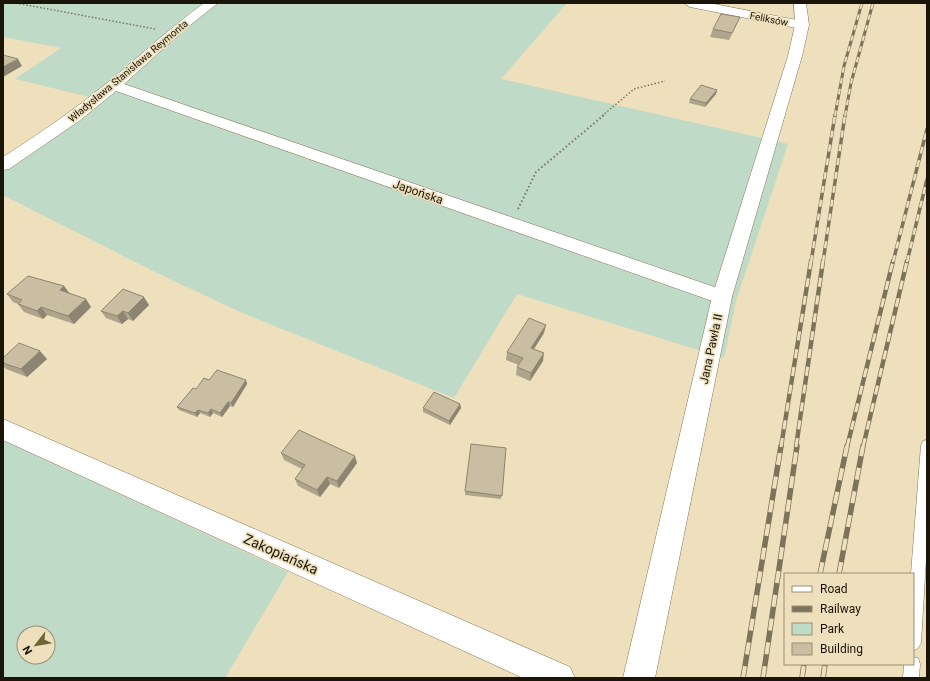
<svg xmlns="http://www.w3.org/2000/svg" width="930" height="681" font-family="Roboto,sans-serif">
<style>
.green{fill:#bfdac6;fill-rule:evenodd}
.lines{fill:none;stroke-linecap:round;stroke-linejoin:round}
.service-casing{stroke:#837656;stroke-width:1}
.minor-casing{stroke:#837656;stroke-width:1}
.secondary-casing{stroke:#837656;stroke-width:1}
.path-far1{stroke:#7d745d;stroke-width:1.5;stroke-dasharray:1.5 2;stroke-linecap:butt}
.path{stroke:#7d745d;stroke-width:2;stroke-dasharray:1.5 2.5;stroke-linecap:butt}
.service{fill:#fff;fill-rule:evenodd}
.minor{fill:#fff;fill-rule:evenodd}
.secondary{fill:#fff;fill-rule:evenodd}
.rail-far3-casing{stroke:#7c735b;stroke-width:3}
.rail-far2-casing{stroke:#7c735b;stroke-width:3.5}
.rail-far1-casing{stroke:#7c735b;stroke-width:4.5}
.rail-casing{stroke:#7c735b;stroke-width:5.5}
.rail-far3{stroke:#eee0bd;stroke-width:2;stroke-dasharray:5.5;stroke-linecap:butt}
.rail-far2{stroke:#eee0bd;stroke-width:2.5;stroke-dasharray:7;stroke-linecap:butt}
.rail-far1{stroke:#eee0bd;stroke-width:3;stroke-dasharray:9;stroke-linecap:butt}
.rail{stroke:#eee0bd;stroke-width:4;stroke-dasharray:12;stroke-linecap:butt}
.wall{fill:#aea38b}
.shaded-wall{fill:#8d8571}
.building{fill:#cabea2;stroke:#8d8571}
.labels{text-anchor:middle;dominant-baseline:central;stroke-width:3.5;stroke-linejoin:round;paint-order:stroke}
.far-street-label{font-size:10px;fill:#1a1508;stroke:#eee0bd}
.street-label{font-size:12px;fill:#1a1508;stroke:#eee0bd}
.near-street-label{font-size:14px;fill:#1a1508;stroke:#eee0bd}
</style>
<rect width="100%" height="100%" fill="#eee0bd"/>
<path class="green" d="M3 3H567L501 79 788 144 736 301 724 358 517 294 454 398 240 312 153 271 3 195V159L90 97 15 79 61 48 3 37Z
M3 440 288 572 225 678H3ZM24 633H48V657H24Z"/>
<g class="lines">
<defs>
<path id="service" d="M927 440V543L921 643 918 648 913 651V574H911L921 445 923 441Z
M913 657 918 658 920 664 919 678H903L904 664H913Z"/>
<path id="minor" d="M204 3H218L184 30 124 84 729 292 732 297 729 302 722 305 715 302 116 91 79 121 9 169 3 170V157C39 134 74 110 107 83 140 56 170 28 204 3Z
M684 3H709L802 21 809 25 802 29 690 7Z
M3 419 570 667 575 678H523L3 440Z"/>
<path id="secondary" d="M794 3H806L809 25 802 56 732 297 655 678H623L712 297 788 56 795 25Z"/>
</defs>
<use href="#service" class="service-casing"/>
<use href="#minor" class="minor-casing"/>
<use href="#secondary" class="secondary-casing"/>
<path class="path-far1" d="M16 3 155 29
M602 116 634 89 665 81"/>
<path class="path" d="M518 209 536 172 604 115"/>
<use href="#service" class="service"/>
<use href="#minor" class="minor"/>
<use href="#secondary" class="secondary"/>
<defs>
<path id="rail-far3" d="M835 116 844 66 862 3
M845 116 851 83 873 3"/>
<path id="rail-far2" d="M811 262 835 115
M823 262 845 115
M893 262 927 129
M907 262 927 179"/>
<path id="rail-far1" d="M781 447 811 261
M796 447 823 261
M847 447 893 261
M863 447 907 261"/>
<path id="rail" d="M820 574 847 446
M839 574 863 446
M743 678 781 446
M763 678 797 446
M802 678 804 664
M823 678 825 664"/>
</defs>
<use href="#rail-far3" class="rail-far3-casing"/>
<use href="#rail-far2" class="rail-far2-casing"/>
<use href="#rail-far1" class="rail-far1-casing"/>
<use href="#rail" class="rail-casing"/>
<use href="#rail-far3" class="rail-far3"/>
<use href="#rail-far2" class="rail-far2"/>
<use href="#rail-far1" class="rail-far1"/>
<use href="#rail" class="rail"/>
</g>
<path class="wall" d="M740 17 737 24 729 40 710 37 713 29Z
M717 90 716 94 705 107 689 103 690 99Z
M64 286 69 293 91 307 74 324 47 315 43 319 24 312 18 304 13 302 7 294Z
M149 305 133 321 128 319 122 324 106 318 101 311Z
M544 333 534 349 543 361 530 381 516 375 517 367 519 365 506 360 507 352Z
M3 358 47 359 27 377 6 369 3 366Z
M209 380H246L247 384 233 407 230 406 222 417 213 413 210 417 200 413 197 417 179 410 177 407 196 389Z
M460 404 461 408 450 425 423 412V408Z
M506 448 501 499 465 495V491Z
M281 453 357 463 339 488 330 484 320 497 298 486 295 479 302 469 284 460Z"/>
<path class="shaded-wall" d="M18 59 22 66 3 77V67Z
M717 90 716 94 705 107 706 103Z
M64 286 70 294 60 290Z
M144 297 149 305 133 321 128 313Z
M86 299 91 307 74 324 68 316Z
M41 307 47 315 43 319 37 311Z
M123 311 128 319 122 324 117 316Z
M546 325 544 333 530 355 531 348Z
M40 351 47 359 27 377 21 369Z
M544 353 543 361 530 381 531 373Z
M246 380 247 384 233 407 231 403Z
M228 402 230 406 222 417 220 413Z
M460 404 461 408 450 425 449 421Z
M211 409 213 413 210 417 208 413Z
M198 410 200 413 197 417 195 413Z
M355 456 357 463 339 488 337 481Z
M327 477 330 484 320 497 317 490Z"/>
<path class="building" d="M721 14 740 17 732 33 713 29Z
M3 55 18 59 3 67Z
M701 85 717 90 706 103 690 99Z
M28 276 64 286 60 290 86 299 68 316 41 307 37 311 18 304 22 300 7 294Z
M123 289 144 297 128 313 123 311 117 316 101 311Z
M529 318 546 325 531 348 544 353 531 373 517 367 523 358 507 352Z
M19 343 40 351 21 369 3 363V358Z
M217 370 246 380 231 403 228 402 220 413 211 409 208 413 198 410 195 413 177 407 193 388 196 389 204 378 209 380Z
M434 392 460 404 449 421 423 408Z
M299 430 355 456 337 481 327 477 317 490 295 479 305 465 281 453Z
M471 444 506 448 502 496 465 491Z"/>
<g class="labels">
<g class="far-street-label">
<text transform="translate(769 19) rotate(11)">Feliksów</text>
<text transform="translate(128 71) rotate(-40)">Władysława Stanisława Reymonta</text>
</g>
<g class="street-label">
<text transform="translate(418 192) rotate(19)">Japońska</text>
<text transform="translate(711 349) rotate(-78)">Jana Pawła II</text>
</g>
<g class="near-street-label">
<text transform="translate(281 554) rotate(24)">Zakopiańska</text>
</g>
</g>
<rect width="930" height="681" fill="none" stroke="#1a1508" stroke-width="8"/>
<rect x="784" y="573" width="130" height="92" fill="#eee0bd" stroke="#998f75"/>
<rect x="792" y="586" width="20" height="6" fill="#ffffff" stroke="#998f75"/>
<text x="820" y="593" font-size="12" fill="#1a1508">Road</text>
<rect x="792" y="606" width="20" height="6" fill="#7c735b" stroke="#998f75"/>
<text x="820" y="613" font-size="12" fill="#1a1508">Railway</text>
<rect x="792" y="623" width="20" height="12" fill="#bfdac6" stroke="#998f75"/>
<text x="820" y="633" font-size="12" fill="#1a1508">Park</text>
<rect x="792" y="643" width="20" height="12" fill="#cabea2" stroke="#998f75"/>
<text x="820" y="653" font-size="12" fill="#1a1508">Building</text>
<g transform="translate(36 645) rotate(239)"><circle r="19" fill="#eee0bd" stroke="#998f75"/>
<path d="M0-3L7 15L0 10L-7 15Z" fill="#6e6733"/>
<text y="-6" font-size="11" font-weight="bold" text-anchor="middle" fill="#1a1508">N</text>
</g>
</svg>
